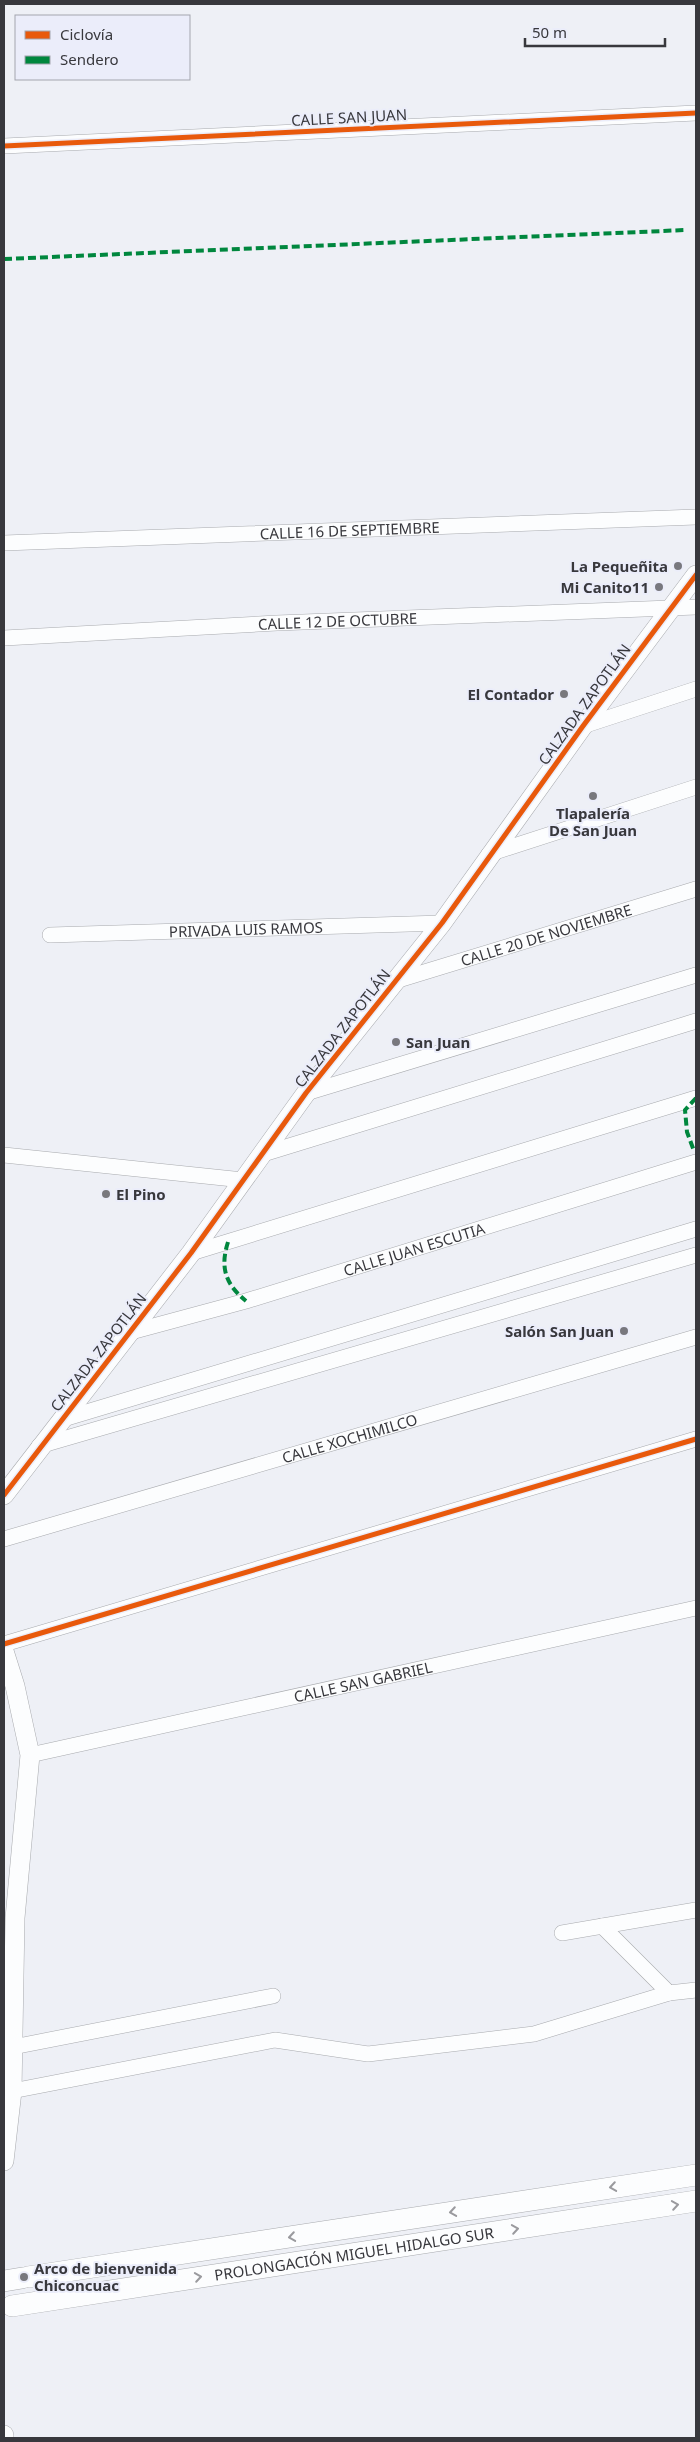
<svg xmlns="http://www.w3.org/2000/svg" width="700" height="2442" font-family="'Noto Sans',sans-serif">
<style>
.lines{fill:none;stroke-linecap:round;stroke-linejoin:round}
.minor-casing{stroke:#a8aaae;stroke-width:16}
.tertiary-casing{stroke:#a8aaae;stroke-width:20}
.secondary-casing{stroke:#a8aaae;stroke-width:22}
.minor{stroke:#fcfdfe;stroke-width:15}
.tertiary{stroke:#fcfdfe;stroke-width:19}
.secondary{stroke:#fcfdfe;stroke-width:21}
.quiet{stroke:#00873e;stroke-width:4;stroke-dasharray:8 4;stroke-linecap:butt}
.cycleway-casing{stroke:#ebedfa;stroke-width:8}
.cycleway{stroke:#e8590c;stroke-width:5}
.oneway{stroke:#9a9a9e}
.poi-dot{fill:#78787e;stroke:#ebedfa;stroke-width:2}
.labels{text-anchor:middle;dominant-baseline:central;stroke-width:4;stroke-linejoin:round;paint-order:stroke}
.street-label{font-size:15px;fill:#38383d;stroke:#ebedfa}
.poi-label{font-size:15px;font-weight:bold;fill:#38383d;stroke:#ebedfa;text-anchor:end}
</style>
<rect width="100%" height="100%" fill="#eef0f6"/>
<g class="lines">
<defs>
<g id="minor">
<path d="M4 146 696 113"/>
<path id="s1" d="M4 543 696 517"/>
<path id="s2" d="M4 638 277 623 696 607"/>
<path d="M583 726 696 689"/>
<path d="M489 854 696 787"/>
<path id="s3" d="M50 935 442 923"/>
<path id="s4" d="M395 981 696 889"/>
<path d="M306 1093 696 975"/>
<path d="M263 1154 696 1021"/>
<path d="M4 1155 243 1180"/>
<path d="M191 1253 696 1098"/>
<path id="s5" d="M131 1332 246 1301 696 1162"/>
<path d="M60 1420 696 1229"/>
<path d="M39 1446 696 1255"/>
<path id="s6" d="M4 1539 696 1337"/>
<path d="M4 1644 696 1439"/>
<path id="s7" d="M30 1755 696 1608"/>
<path d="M602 1926 669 1993 696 1990"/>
<path d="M562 1933 696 1910"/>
<path d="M13 2047 273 1996"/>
<path d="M12 2091 275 2040 368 2054 534 2034 669 1993"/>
</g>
<path id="tertiary" d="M4 1495 191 1253 306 1093 442 923 583 726 696 575
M4 1651 15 1686 30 1755 15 1918 12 2091 4 2161
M4 2435V2438"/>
<g id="secondary">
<path d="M28 2277 696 2175"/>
<path d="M4 2281 22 2278"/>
<path id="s8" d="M12 2306 696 2201"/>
</g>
</defs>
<use href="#minor" class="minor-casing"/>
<use href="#tertiary" class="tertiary-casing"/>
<use href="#secondary" class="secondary-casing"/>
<use href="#minor" class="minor"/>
<use href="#tertiary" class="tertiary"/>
<use href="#secondary" class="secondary"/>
<path class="quiet" d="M4 259 686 230
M696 1098 685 1110 687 1132 694 1151H696
M228 1242C220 1267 225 1284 246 1301"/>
<defs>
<path id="cycleway" d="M4 146 696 113
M4 1495 191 1253 306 1093 442 923 583 726 696 575
M4 1644 696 1439"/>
</defs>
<use href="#cycleway" class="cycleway-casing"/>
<use href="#cycleway" class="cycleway"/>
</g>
<defs><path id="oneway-chevron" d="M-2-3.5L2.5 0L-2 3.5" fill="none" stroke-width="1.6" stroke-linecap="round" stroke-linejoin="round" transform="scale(1.25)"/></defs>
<g class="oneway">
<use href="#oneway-chevron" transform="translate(613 2187) rotate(171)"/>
<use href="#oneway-chevron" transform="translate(675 2205) rotate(-9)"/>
<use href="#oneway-chevron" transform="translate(453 2212) rotate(171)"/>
<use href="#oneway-chevron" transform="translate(515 2229) rotate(-9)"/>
<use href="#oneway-chevron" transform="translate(292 2237) rotate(171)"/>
<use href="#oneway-chevron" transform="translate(198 2277) rotate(-9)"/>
</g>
<g class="poi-dot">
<circle cx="678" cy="566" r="5"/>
<circle cx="659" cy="587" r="5"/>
<circle cx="564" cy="694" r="5"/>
<circle cx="593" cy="796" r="5"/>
<circle cx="396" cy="1042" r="5"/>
<circle cx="106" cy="1194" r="5"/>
<circle cx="624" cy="1331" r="5"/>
<circle cx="24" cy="2277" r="5"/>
</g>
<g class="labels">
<g class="street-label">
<text transform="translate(349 117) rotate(-3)">CALLE SAN JUAN</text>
<text stroke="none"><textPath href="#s1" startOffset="346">CALLE 16 DE SEPTIEMBRE</textPath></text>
<text stroke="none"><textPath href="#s2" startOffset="334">CALLE 12 DE OCTUBRE</textPath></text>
<text transform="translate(584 704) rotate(-54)">CALZADA ZAPOTLÁN</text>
<text stroke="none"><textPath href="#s3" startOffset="196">PRIVADA LUIS RAMOS</textPath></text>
<text stroke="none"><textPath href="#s4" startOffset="158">CALLE 20 DE NOVIEMBRE</textPath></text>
<text transform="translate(342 1028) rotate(-52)">CALZADA ZAPOTLÁN</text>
<text stroke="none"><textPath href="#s5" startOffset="295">CALLE JUAN ESCUTIA</textPath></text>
<text transform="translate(98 1352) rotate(-52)">CALZADA ZAPOTLÁN</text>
<text stroke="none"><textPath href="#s6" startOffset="360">CALLE XOCHIMILCO</textPath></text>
<text stroke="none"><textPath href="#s7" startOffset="341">CALLE SAN GABRIEL</textPath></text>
<text stroke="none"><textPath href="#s8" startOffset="346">PROLONGACIÓN MIGUEL HIDALGO SUR</textPath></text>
</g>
<g class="poi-label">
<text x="668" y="566">La Pequeñita</text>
<text x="649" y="587">Mi Canito11</text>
<text x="554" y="694">El Contador</text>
<text x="593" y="813" text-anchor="middle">Tlapalería<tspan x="593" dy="17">De San Juan</tspan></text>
<text x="406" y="1042" text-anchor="start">San Juan</text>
<text x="116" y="1194" text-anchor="start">El Pino</text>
<text x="614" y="1331">Salón San Juan</text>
<text x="34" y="2268" text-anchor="start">Arco de bienvenida<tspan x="34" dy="17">Chiconcuac</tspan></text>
</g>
</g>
<rect width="700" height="2442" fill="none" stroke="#38383d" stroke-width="10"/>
<rect x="15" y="15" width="175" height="65" fill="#ebedfa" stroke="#a3a5ae"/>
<rect x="25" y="31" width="25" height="8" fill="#e8590c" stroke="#a3a5ae"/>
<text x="60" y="40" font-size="15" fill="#38383d">Ciclovía</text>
<rect x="25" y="56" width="25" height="8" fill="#00873e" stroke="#a3a5ae"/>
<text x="60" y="65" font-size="15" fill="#38383d">Sendero</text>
<path d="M525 38v8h140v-8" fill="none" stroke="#38383d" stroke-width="2.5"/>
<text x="532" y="38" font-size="15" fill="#38383d" stroke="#ebedfa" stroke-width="4" paint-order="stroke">50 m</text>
</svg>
